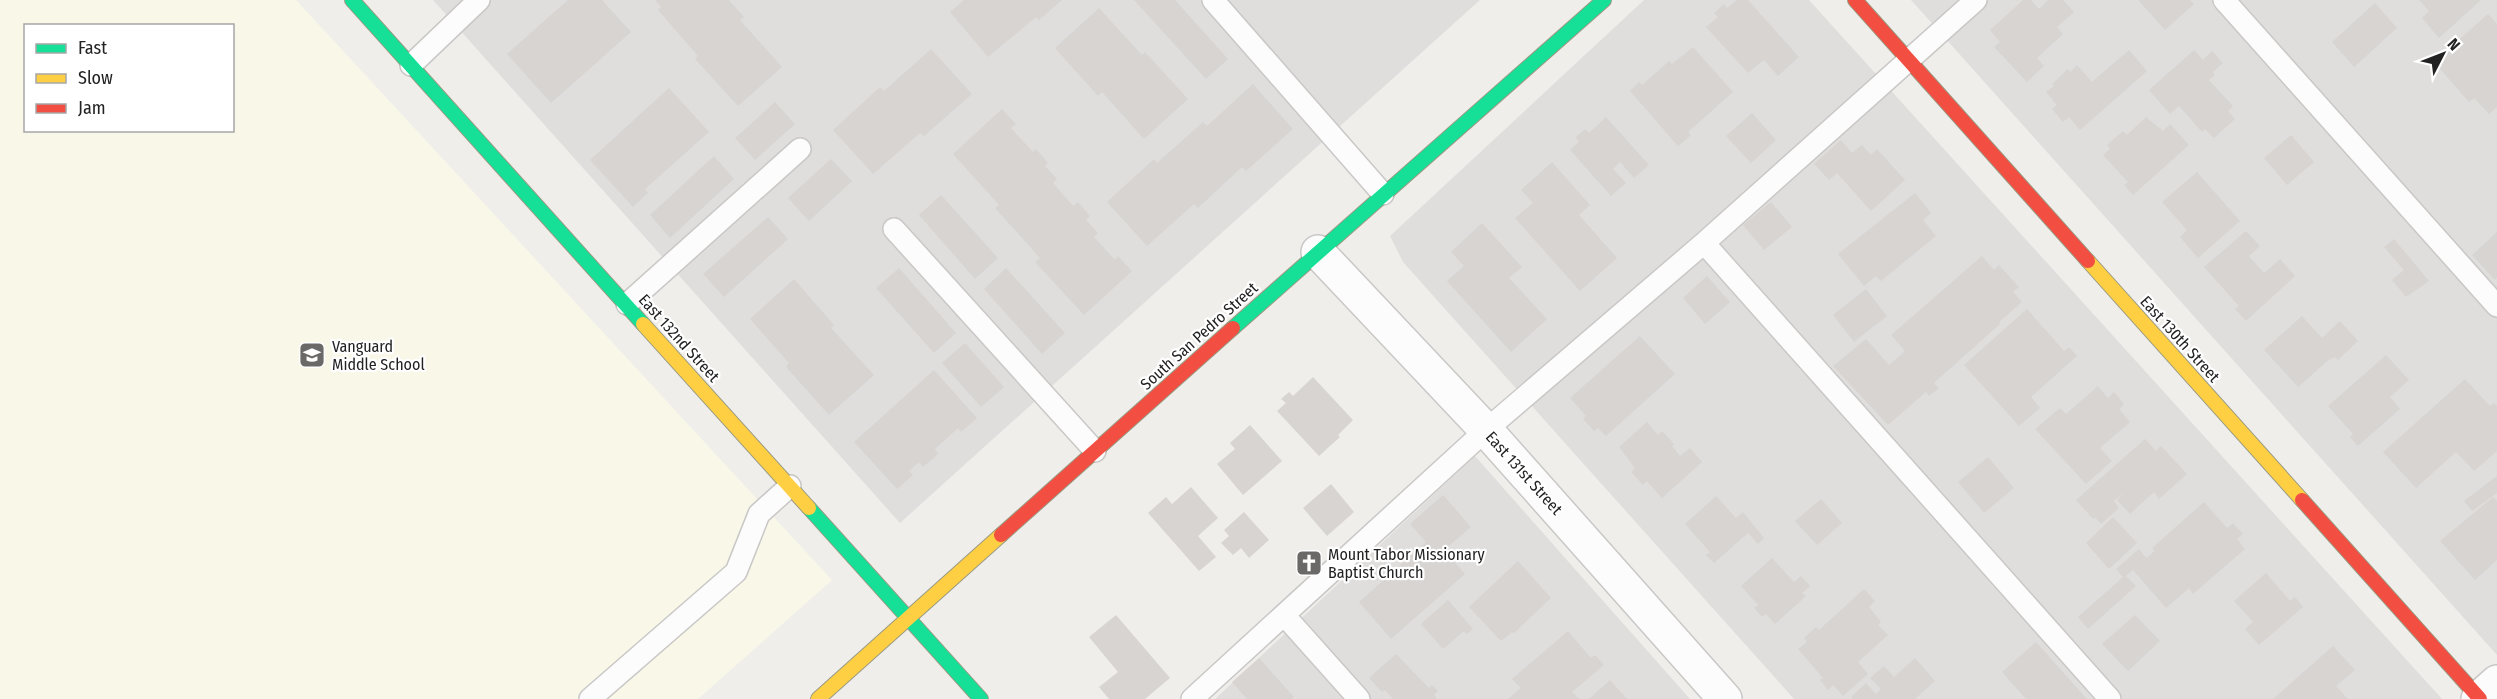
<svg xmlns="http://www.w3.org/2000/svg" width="2497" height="699" font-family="'Fira Sans Condensed',sans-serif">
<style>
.residential{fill:#dfdedc}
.education{fill:#f8f7e8;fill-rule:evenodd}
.building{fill:#d7d4d2}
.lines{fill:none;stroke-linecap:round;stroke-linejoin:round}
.lane-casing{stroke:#c9c8c7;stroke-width:24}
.street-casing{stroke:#c9c8c7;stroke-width:36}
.fast-casing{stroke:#999a82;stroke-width:16}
.slow-casing{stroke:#999a82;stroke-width:16}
.jam-casing{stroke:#999a82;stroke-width:16}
.lane{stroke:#fdfcfc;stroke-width:21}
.street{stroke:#fdfcfc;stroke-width:33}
.fast{stroke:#16e098;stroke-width:14}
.slow{stroke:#ffcf43;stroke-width:14}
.jam{stroke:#f24e42;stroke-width:14}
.labels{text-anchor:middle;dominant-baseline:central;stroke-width:4.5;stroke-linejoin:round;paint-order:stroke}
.street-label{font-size:16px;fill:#222;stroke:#fff}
.poi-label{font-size:16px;fill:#222;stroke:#fff;text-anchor:start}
</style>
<rect width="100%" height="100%" fill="#f0eeeb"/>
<path class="residential" d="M433 0H1480L900 523Z
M1644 0H1809L2442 699H1794L1403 262 1390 236Z
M1911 0H2497V655Z
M1475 456 1690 699H1215Z"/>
<path class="education" d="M0 0H296L832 580 698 699H0ZM26 26H232V130H26Z"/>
<path class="building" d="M568 0H602L631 32 551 103 507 54Z
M655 0H729L744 17 740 20 782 67 738 106 695 59 698 56 658 10 661 7Z
M964 0H1062L1039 20 1036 17 988 57 950 12Z
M1134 0H1175L1228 59 1206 79Z
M1737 0H1748L1799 57 1778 76 1764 60 1748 73 1706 27 1718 17 1714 13 1724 4 1727 8Z
M2023 0H2031L2039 9 2048 0H2063L2074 12 2057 27 2063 34 2037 58 2044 66 2027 82 1994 47 2000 42 1990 30Z
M2138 0H2190L2194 4 2165 30Z
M2419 0H2481L2439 38 2422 18 2429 11Z
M2375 3 2397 28 2354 67 2332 42Z
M1099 8 1142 55 1145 52 1188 99 1144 139 1102 92 1098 96 1055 48Z
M2488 14 2497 24V107L2489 114 2474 98 2469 102 2434 62Z
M1693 47 1733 92 1688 132 1691 135 1678 146 1630 91 1639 82 1642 85 1669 61 1672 64Z
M931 49 972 94 924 136 920 133 873 174 833 130 880 87 884 91Z
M2129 50 2147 71 2080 130 2069 117 2063 122 2052 109 2057 105 2046 92 2054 86 2052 84 2068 69 2070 72 2077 65 2092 82Z
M2194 50 2203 60 2212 51 2223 63 2213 72 2215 75 2209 80 2233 106 2228 111 2235 119 2214 138 2205 129 2202 132 2179 106 2170 114 2149 90Z
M1253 84 1293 129 1246 171 1242 167 1198 208 1194 204 1147 246 1107 202 1154 159 1157 163 1203 122 1207 126Z
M669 88 709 132 645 189 648 193 633 207 590 160Z
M775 102 795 124 755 160 735 138Z
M1002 109 1016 124 1011 128 1033 152 1036 149 1048 163 1045 166 1057 179 1053 183 1073 206 1078 202 1090 216 1086 220 1098 233 1094 237 1115 260 1118 256 1132 271 1084 315 1035 262 1040 258 995 208 999 205 953 154Z
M1752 113 1776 140 1751 163 1726 136Z
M1606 117 1649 165 1634 178 1620 162 1613 169 1626 183 1611 196 1570 150 1579 142 1576 137 1585 129 1589 133Z
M2146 117 2163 131 2170 124 2189 145 2133 195 2124 185 2128 182 2103 155 2110 149 2107 145 2123 131 2127 135Z
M2291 135 2314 162 2287 185 2264 158Z
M1841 140 1852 153 1862 145 1871 155 1877 149 1905 180 1871 211 1837 173 1829 180 1814 164Z
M714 156 734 179 670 238 650 215Z
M831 159 852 181 809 221 788 198Z
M1552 162 1590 205 1579 215 1617 258 1580 291 1515 218 1533 203 1521 190Z
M2197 172 2240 221 2198 258 2180 237 2187 230 2162 202Z
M1915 193 1931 213 1923 220 1936 236 1881 281 1876 276 1864 286 1838 254Z
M941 195 998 258 975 279 919 215Z
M1771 202 1792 227 1764 250 1743 225Z
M768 217 788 239 724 297 703 274Z
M1482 223 1522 267 1509 278 1547 319 1511 352 1447 281 1464 266 1451 252Z
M2246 231 2260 246 2249 256 2264 273 2280 259 2295 276 2246 321 2235 309 2239 306 2204 267Z
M2497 232V277L2495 280 2472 255Z
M2394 239 2429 281 2406 297 2392 280 2404 270 2384 247Z
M1982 256 1994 270 1999 265 2019 287 2013 292 2022 302 1999 322 2000 324 1934 383 1939 388 1929 396 1926 392 1888 425 1833 366 1866 339 1889 365 1905 351 1891 335Z
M899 268 956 333 934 353 876 288Z
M1006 268 1065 333 1042 354 984 289Z
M1707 276 1730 302 1705 324 1683 298Z
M794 279 834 325 831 328 874 375 829 415 786 367 789 363 750 319Z
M1866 289 1887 316 1854 342 1833 315Z
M2027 309 2064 351 2069 347 2077 356 2031 397 2040 408 2019 426 1964 365Z
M2302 316 2322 338 2340 321 2358 341 2338 360 2335 357 2332 359 2331 358 2298 387 2264 350Z
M1640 336 1675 374 1606 436 1598 428 1594 431 1583 419 1586 416 1570 398Z
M965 343 1004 387 981 407 942 363Z
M2386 355 2409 380 2390 397 2400 409 2358 446 2350 437 2353 434 2328 406Z
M934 370 977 418 961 432 958 428 935 449 938 454 923 467 919 462 909 471 913 475 897 489 854 442Z
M1313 377 1353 420 1338 435 1340 437 1319 456 1277 411 1286 403 1281 399 1289 392 1293 396Z
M2465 379 2490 406 2494 403 2497 406V451L2474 471 2456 452 2416 488 2383 452Z
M2098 386 2108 398 2114 392 2124 404 2119 409 2130 422 2100 448 2112 461 2086 484 2035 429 2060 408 2066 414Z
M1647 422 1658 435 1662 431 1674 444 1672 446 1680 456 1690 448 1702 462 1662 498 1647 481 1643 485 1631 472 1635 468 1619 447Z
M1250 425 1282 461 1243 495 1217 464 1235 449 1230 443Z
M2145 439 2156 451 2161 446 2187 474 2159 499 2154 492 2130 514 2117 500 2125 491 2114 501 2119 508 2101 524 2095 517 2093 519 2076 500Z
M1988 457 2014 488 1984 513 1958 482Z
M2497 476V493L2472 511 2464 501Z
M1331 484 1354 512 1327 536 1303 508Z
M1191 487 1218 518 1198 536 1216 557 1199 571 1148 513 1166 497 1172 504Z
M1443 495 1471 527 1444 550 1465 574 1391 639 1359 602 1426 542 1410 524Z
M1716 496 1736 518 1743 512 1764 538 1758 544 1748 533 1714 563 1706 555 1710 552 1685 524Z
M2493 497 2497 501V560L2475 580 2440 541Z
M1821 499 1842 523 1817 545 1795 521Z
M2204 502 2227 528 2233 523 2243 534 2237 539 2245 549 2193 594 2189 588 2166 608 2133 570 2126 576 2136 586 2088 629 2078 617 2123 577 2116 569 2139 549 2146 558 2155 551 2152 548Z
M1244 512 1269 540 1249 558 1241 548 1233 555 1221 543 1229 536 1224 530Z
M2113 517 2137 543 2109 569 2086 543Z
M1772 558 1794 582 1801 576 1810 586 1802 593 1806 596 1775 624 1766 614 1762 617 1754 608 1758 605 1741 586Z
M1518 561 1551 598 1514 633 1512 632 1501 641 1469 607Z
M2266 573 2290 601 2295 597 2303 607 2259 645 2245 629 2253 622 2234 601Z
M1864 589 1875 601 1869 607 1881 622 1878 625 1888 635 1858 662 1868 674 1843 696 1833 685 1828 690 1820 680 1823 678 1798 649 1807 642 1804 638 1816 627 1819 630Z
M1448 600 1473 629 1467 634 1464 631 1443 649 1421 624Z
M1116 615 1170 678 1145 699H1109L1099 687 1118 672 1089 637Z
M2135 615 2160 641 2128 671 2102 644Z
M1568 631 1591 658 1595 655 1604 665 1572 692 1579 699H1508L1521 688 1512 679Z
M2036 642 2087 699H2026L2002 672Z
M2333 646 2355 670 2336 686 2348 699H2273Z
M1396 654 1429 688 1432 685 1438 691 1434 695 1437 699H1393L1385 690 1382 692 1369 678Z
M1259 658 1294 697 1292 699H1247L1232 682Z
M1915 658 1935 681 1915 699H1853L1851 697 1866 683 1876 694 1881 689 1870 678 1884 666 1894 677Z
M1610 680 1627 699H1589Z"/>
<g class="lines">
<defs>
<path id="lane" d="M1213 0 1383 194
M2224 0 2497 306
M411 65 479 0
M894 229 1095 451
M1704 243 2110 699
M627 304 800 149
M1284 615 1359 699
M590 699 736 572 759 514 790 486
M1192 699 1486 430 1704 243 1976 0"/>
<path id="street" d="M1318 252 1486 430 1725 699
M2478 699 2497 682"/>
<path id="fast" d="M352 0 643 324
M1233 328 1604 0
M809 508 981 699"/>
<path id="slow" d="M2088 261 2302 500
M643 324 809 508
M818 699 1001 535"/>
<path id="jam" d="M1855 0 2088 261
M2302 500 2480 699
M1001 535 1233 328"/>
</defs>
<use href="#lane" class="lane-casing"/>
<use href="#street" class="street-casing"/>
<use href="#fast" class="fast-casing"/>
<use href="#slow" class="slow-casing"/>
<use href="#jam" class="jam-casing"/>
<use href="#lane" class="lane"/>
<use href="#street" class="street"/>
<use href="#fast" class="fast"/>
<use href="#slow" class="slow"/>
<use href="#jam" class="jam"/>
</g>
<defs>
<symbol id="school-square" viewBox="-11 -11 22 22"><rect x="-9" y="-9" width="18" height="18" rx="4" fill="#6a6968" stroke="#fff"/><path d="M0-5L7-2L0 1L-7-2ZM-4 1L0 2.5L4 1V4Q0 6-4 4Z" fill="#fff"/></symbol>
<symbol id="church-square" viewBox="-11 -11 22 22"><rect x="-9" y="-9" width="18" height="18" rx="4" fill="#6a6968" stroke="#fff"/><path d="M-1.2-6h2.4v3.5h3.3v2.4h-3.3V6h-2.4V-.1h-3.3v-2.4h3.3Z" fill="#fff"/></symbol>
</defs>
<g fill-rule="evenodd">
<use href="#school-square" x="297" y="340" width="30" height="30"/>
<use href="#church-square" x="1294" y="548" width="30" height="30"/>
</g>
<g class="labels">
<g class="street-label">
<text transform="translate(1199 336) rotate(-42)">South San Pedro Street</text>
<text transform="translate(679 338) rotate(48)">East 132nd Street</text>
<text transform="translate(2180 339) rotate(48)">East 130th Street</text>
<text transform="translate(1524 473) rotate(48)">East 131st Street</text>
</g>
<g class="poi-label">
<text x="332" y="346">Vanguard<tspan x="332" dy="18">Middle School</tspan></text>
<text x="1328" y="554">Mount Tabor Missionary<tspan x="1328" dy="18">Baptist Church</tspan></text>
</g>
</g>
<rect x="24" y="24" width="210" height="108" fill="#ffffff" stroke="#a7a7a7" stroke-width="1.5"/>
<rect x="36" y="44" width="30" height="9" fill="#16e098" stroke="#a7a7a7" stroke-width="1.5"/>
<text x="78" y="54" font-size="18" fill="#222222">Fast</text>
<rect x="36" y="74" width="30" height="9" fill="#ffcf43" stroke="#a7a7a7" stroke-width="1.5"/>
<text x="78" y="84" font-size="18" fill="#222222">Slow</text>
<rect x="36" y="104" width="30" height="9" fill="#f24e42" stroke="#a7a7a7" stroke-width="1.5"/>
<text x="78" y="114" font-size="18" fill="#222222">Jam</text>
<g transform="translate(2443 54) rotate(48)" stroke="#ffffff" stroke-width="4.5" paint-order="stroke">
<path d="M0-4.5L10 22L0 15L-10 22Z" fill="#222222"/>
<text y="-9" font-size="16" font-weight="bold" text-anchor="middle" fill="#222222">N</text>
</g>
</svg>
